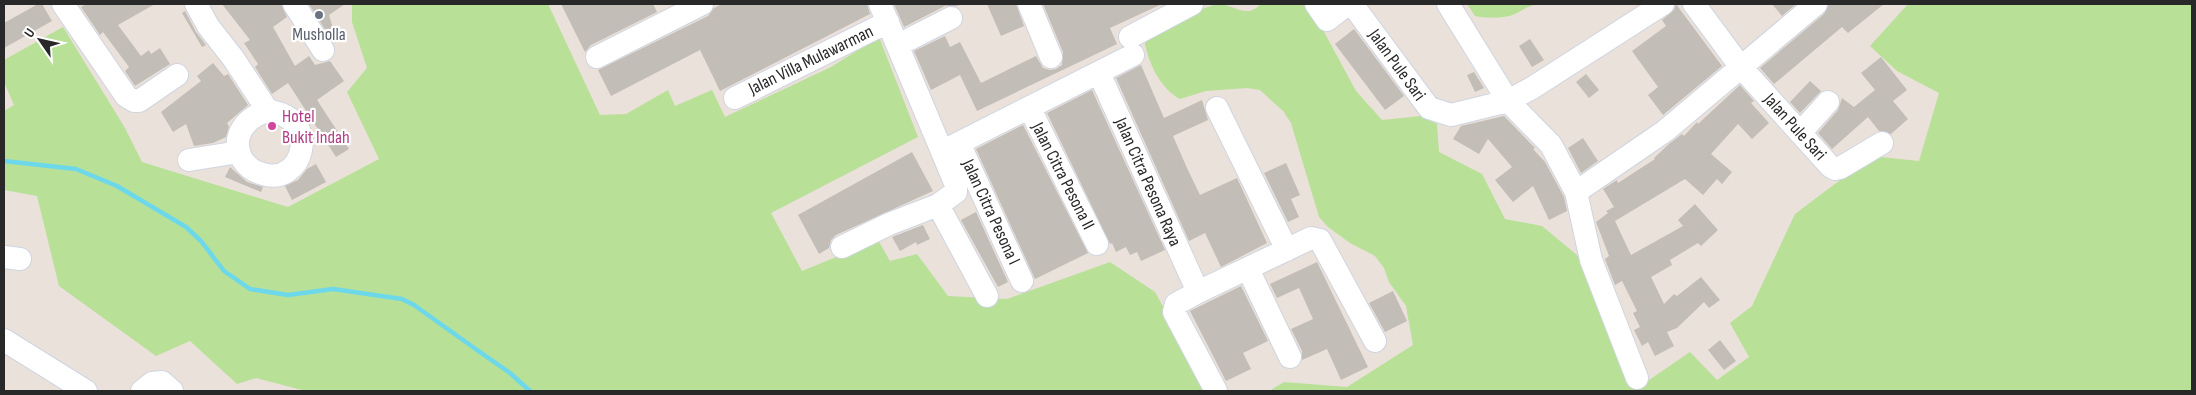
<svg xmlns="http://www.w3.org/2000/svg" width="2196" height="395" font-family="'Sofia Sans Condensed',sans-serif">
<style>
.green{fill:#b8e097}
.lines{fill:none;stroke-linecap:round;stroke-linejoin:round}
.stream{stroke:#6ed8eb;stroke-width:4.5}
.building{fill:#c2bdb6}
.minor-casing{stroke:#cfd5e1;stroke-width:24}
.minor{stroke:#fff;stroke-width:22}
.worship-dot{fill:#6b7280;stroke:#fff;stroke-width:2}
.hotel-dot{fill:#d1479c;stroke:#fff;stroke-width:2}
.labels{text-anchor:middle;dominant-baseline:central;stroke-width:4.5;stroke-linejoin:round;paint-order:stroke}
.worship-label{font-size:18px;fill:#5b616d;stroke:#fff}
.street-label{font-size:18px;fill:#282828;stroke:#fff}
.hotel-label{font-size:18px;fill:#b23c85;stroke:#fff;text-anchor:start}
</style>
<rect width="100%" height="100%" fill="#eae1da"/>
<path class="green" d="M352 4H548L600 115 626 114 668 90 675 106 712 90 725 117 831 67 879 37 918 137 771 213 802 271 878 240 890 261 917 254 948 296 1007 299 1110 262 1155 292 1210 391H306L256 378 237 384 190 341 156 356 59 286 37 196 4 190V111L14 105 4 82V60L63 27 125 128 142 162 288 207 379 159 347 92 367 68 352 22Z
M1217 4C1234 4 1246 20 1261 4H1309L1356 91 1382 120 1421 116 1437 124 1439 152 1482 174 1505 219 1542 226 1583 260 1636 389 1690 352 1717 380 1749 357 1730 323 1752 306 1795 214 1872 156 1919 161 1939 93 1897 71 1870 46 1908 4H2192V391H1269L1284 382 1347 387 1413 345 1406 306 1389 282 1384 268 1375 256 1350 243 1328 227 1319 217 1291 123 1283 111 1260 90 1247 88 1206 91 1180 99C1161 89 1149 64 1145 44L1148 37 1199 10Z
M1467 4H1541C1527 6 1526 8 1515 14 1504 19 1486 18 1475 16Z"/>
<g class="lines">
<path class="stream" d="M4 161 76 169 117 186 186 227 201 241 224 271 250 289 288 295 333 289 402 299 414 305 477 350 510 373 530 391"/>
</g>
<path class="building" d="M38 4H42L52 21 4 48V23Z
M86 4H155L118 25 141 56 149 50 151 54 160 48 170 64 135 86 125 71 129 67 103 32 100 35 81 7Z
M222 4H281L287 17 273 27 295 66 309 56 315 65 330 61 344 81 317 100 349 149 336 157 288 83 272 94 255 67 258 64 244 43 250 40Z
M309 4H345L329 15 333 28 326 31Z
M561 4H653L657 12 591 45 585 52Z
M722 4H867L870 14 720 91 700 50 611 96 598 70 708 16 714 8Z
M894 4H962L957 6H945L904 27Z
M987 4H1016L1024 26 1001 36Z
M1043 4H1162L1110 28 1117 44 977 111 960 75 931 90 914 51 945 36 950 47 960 42 981 83 1036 56 1043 68 1050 70 1056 69 1062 65 1063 52Z
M1676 4 1722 66 1663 115 1648 95 1658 87 1632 51 1666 26 1662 20 1674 10Z
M1772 4H1796L1782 16Z
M1829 4H1884L1848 33 1842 27 1774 84 1760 68 1824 14Z
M185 11 196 32 206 45 202 47 182 13Z
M1354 29 1404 96 1385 110 1335 44Z
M1530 39 1544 60 1532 67 1519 46Z
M1881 57 1907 90 1893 101 1908 119 1891 134 1879 131 1868 117 1832 149 1818 133 1838 110 1842 98 1854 107 1875 90 1861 73Z
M213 63 224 76 228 74 248 105 227 123 229 127 226 137 213 143 194 146 186 124 173 132 161 112 201 81 197 76Z
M1141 65 1164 118 1202 100 1208 120 1173 136 1187 168 1200 195 1237 178 1267 243 1221 267 1205 233 1189 241 1116 78Z
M1474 72 1484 88 1475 92 1467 75Z
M1586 74 1599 90 1589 98 1576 82Z
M1810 81 1821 91 1800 113 1790 102Z
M1740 85 1754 101 1751 103 1769 123 1752 139 1738 124 1711 154 1732 172 1722 184 1717 179 1703 195 1685 179 1615 221 1631 255 1683 226 1678 220 1695 204 1718 230 1701 246 1698 243 1670 260 1672 265 1651 277 1664 304 1674 294 1677 296 1701 277 1720 300 1709 308 1704 302 1677 328 1667 332 1674 346 1655 356 1648 342 1642 346 1634 330 1640 327 1633 313 1637 311 1622 281 1615 285 1605 259 1609 256 1596 222 1608 213 1606 211 1614 207 1603 189 1617 180 1618 183 1655 159 1654 158 1669 144 1682 134 1684 136 1697 122 1698 124Z
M1092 90 1165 250 1141 261 1137 252 1130 255 1126 247 1116 252 1112 243 1110 244 1047 113Z
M1504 116 1535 148 1533 149 1545 162 1564 197 1567 211 1549 220 1533 186 1513 202 1495 180 1512 167 1488 139 1479 154 1453 139 1461 126Z
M1023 125 1088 253 1035 279 976 149Z
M1583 138 1598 161 1581 173 1568 148Z
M912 152 933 191 836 235 831 240 829 248 819 254 798 215Z
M1286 163 1300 195 1291 199 1299 217 1288 222 1264 173Z
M316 164 326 182 292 200 285 186 298 180 307 169Z
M230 167 247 182 263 187 261 192 225 177Z
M976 212 1008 282 998 287 961 220Z
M923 225 930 239 917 245 916 242 900 251 892 237Z
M1317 262 1368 367 1341 380 1327 349 1302 360V351L1291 329 1313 319 1299 288 1277 298 1270 284Z
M1241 286 1268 341 1243 353 1251 369 1226 381 1190 311Z
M1393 291 1407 321 1385 332 1369 303Z
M1720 340 1736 361 1724 370 1708 350Z"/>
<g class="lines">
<defs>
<path id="minor" d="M63 4 126 96 134 101H139L177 75
M196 4 208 26 233 58 268 111C323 117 303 187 263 174 254 172 247 167 242 159 230 136 246 117 268 111
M294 4 323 50
M880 4 956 185V192L938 205 987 296
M1029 4 1051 57
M1316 4 1327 20 1348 4
M1352 4 1429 108 1451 115 1508 101 1532 88 1663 4
M1448 4 1508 101 1551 145 1576 192
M1694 4 1740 66 1830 166 1835 169 1840 168 1882 143
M1130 37 1192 4
M898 45 951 18
M597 57 702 4
M1099 73 1198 292 1311 238 1320 240 1375 341
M735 98 888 22
M1217 108 1287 250
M1030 109 1097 244
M1800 133 1828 102
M959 143 1022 281
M943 151 1133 55
M189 160 239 152
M842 247 889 224 938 205
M4 257 20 259
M1248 269 1290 357
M1198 292 1176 304 1174 312 1216 391
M4 340 86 391
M1637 378 1591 260 1576 192 1665 131 1816 4
M142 391 152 383 162 382 172 391"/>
</defs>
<use href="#minor" class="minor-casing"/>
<use href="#minor" class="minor"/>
</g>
<circle class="worship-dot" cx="319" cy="15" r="5"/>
<circle class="hotel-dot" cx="272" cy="126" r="5"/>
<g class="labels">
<g class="worship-label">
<text x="319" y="34">Musholla</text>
</g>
<g class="street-label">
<text transform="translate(811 60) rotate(-26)">Jalan Villa Mulawarman</text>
<text transform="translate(1397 65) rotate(54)">Jalan Pule Sari</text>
<text transform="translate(1795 127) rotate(48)">Jalan Pule Sari</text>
<text transform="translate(1063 176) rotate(63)">Jalan Citra Pesona II</text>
<text transform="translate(1148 182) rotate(66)">Jalan Citra Pesona Raya</text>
<text transform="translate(991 212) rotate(65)">Jalan Citra Pesona I</text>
</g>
<g class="hotel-label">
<text x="282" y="116">Hotel<tspan x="282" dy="21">Bukit Indah</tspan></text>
</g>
</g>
<rect width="2196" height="395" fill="none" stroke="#282828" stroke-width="10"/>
<g transform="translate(40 40) rotate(304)" stroke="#ffffff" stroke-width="4" paint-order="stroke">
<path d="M0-4L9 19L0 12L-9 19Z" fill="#282828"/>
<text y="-8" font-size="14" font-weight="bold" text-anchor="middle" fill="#282828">U</text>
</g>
</svg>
